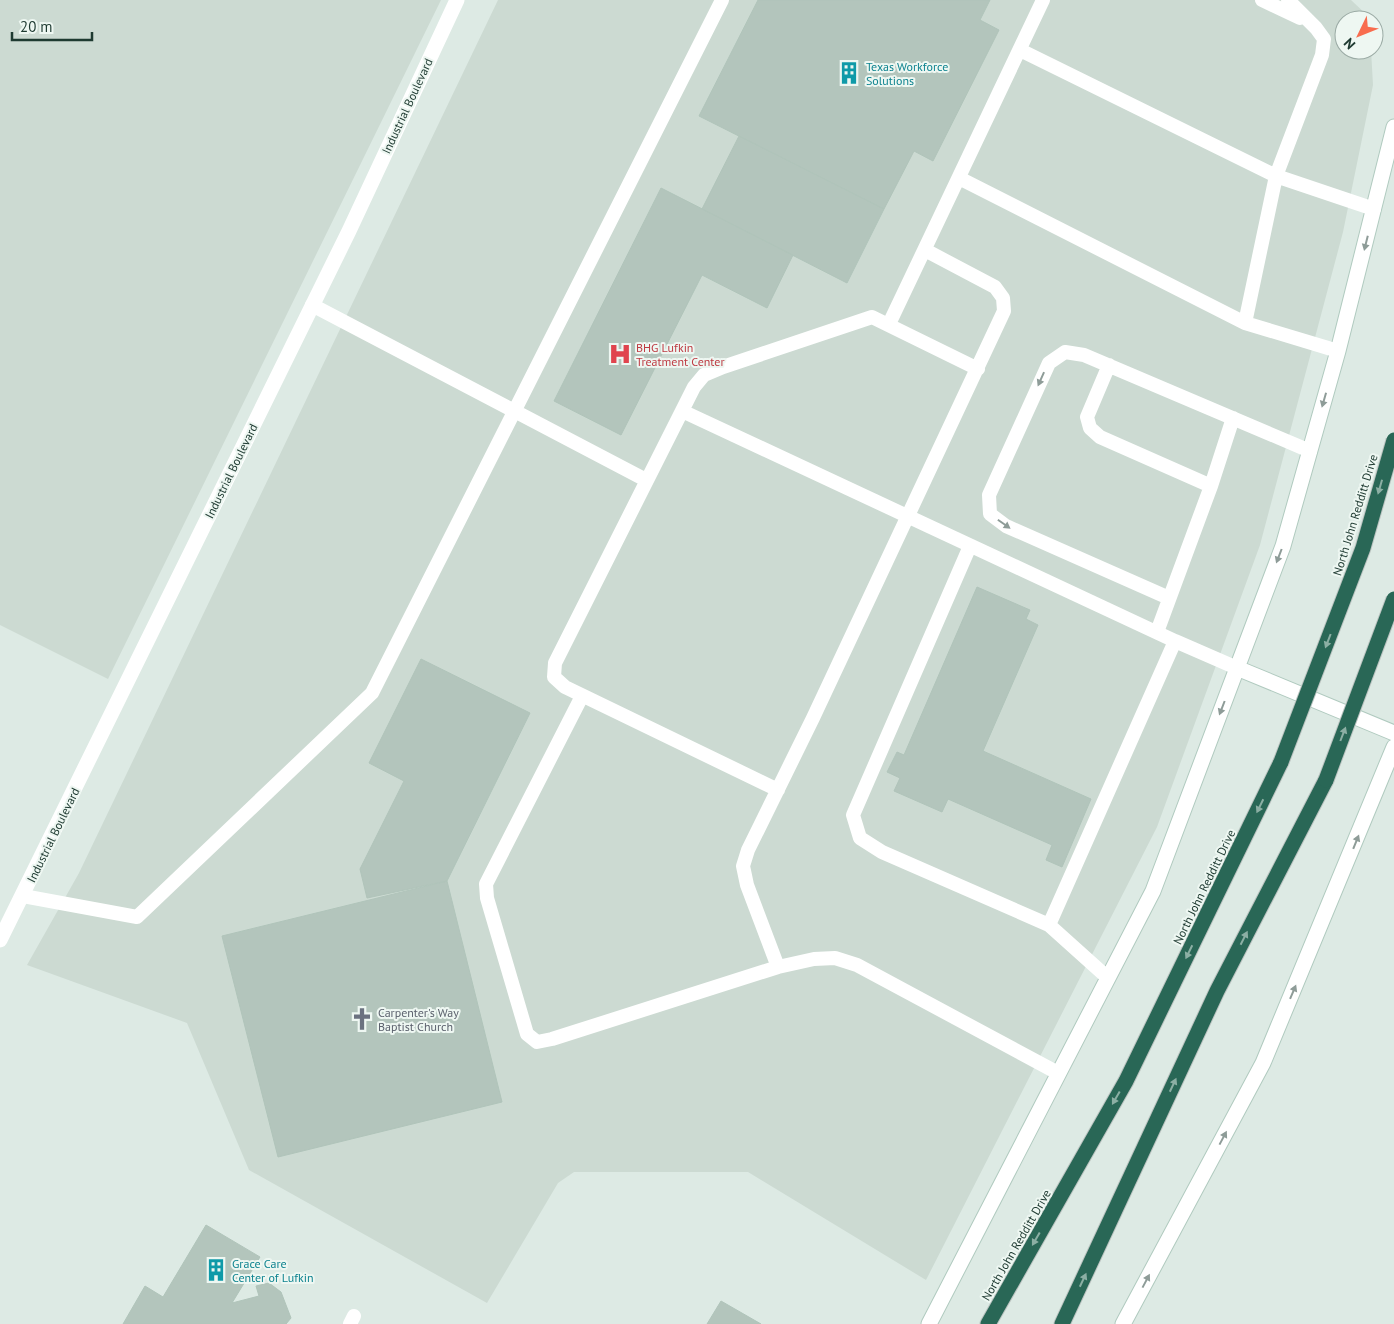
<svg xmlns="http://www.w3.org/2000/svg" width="1394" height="1324" font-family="'PT Sans',sans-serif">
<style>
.built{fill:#ccdad2}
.building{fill:#b3c5bc;stroke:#b0c4ba}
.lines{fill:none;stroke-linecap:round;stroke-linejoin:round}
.secondary-casing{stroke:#b0cabf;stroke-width:17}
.highway-casing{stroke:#bcc4c1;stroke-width:17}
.lane{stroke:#fff;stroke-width:14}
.street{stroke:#fff;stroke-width:15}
.secondary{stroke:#fff;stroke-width:15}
.highway{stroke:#296756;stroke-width:15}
.highway-bridge-casing{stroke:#bcc4c1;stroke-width:17;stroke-linecap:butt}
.highway-bridge{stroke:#296756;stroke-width:15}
.oneway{fill:#8e9c98}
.oneway2{fill:#8cafa4}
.labels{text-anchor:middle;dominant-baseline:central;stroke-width:4;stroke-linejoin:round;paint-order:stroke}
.culture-label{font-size:12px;fill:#0d838f;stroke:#eef7f2;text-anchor:start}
.street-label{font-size:12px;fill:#1e3a31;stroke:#eef7f2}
.health-label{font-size:12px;fill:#be3a42;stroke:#eef7f2;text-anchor:start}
.worship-label{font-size:12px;fill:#5b616d;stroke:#eef7f2;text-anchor:start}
</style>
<rect width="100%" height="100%" fill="#ddeae4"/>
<path class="built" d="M0 0H441L108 679 0 625Z
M498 0H1351L1369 17V20H1344V50H1371L1373 85 1343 232 1260 545 1157 827 926 1280 748 1172H574L558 1183 487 1303 249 1170 187 1023 27 965 79 873Z"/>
<path class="building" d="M758 0H990L980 20 999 30 933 161 914 151 884 209 699 116Z
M739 136 884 209 847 283 702 209Z
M661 188 793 255 767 308 702 275 621 435 554 401Z
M977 587 1030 610 1026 619 1038 625 983 751 1091 799 1062 867 1046 860 1052 845 948 799 942 812 894 791 900 778 887 772 897 752 904 755Z
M421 659 530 713 447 881 367 898 360 869 404 781 369 763Z
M447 881 502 1102 278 1157 222 936Z
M206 1225 260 1257 232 1303 259 1296 256 1286 269 1283 281 1292 291 1318 286 1324H123L145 1286 163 1297Z
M721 1301 761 1324H707Z"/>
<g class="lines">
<defs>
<path id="secondary" d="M1237 668 1394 733
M929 1324 1153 891 1283 546 1338 351 1394 127
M1123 1324 1263 1063 1394 747"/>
<path id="highway" d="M988 1324 1126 1081 1281 762
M1062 1324 1217 991 1326 780"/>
</defs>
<use href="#secondary" class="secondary-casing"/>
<use href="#highway" class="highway-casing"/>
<path class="lane" d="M1262 0 1300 18
M1020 50 1276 176 1322 55 1324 39 1316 28 1288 0
M959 178 1245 323 1338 351
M312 305 646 480
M1245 323 1276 176 1374 209
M889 324 1043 0
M1109 365 1087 417 1090 428 1100 437 1211 486
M682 411 1175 641
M970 546 853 815 860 838 882 852 1049 925
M1169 598 1006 526 990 514 989 495 1049 363 1065 352 1084 355 1310 451
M1157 632 1211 486 1233 418
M582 696 486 884 487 898 527 1034 537 1042 552 1039 778 967 814 959 835 958 857 965 1058 1073
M778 790 565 687 554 677 555 663 694 387 704 375 723 367 872 317 978 369
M23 896 137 917 372 693 722 0
M778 967 747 885 743 866 748 850 813 718 1004 311 1003 298 995 287 925 250
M1108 978 1049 925 1175 641 1237 668
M350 1324 354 1316"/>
<path class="street" d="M0 940 349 231 457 0"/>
<use href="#secondary" class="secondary"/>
<use href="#highway" class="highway"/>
<defs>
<path id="highway-bridge" d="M1281 762 1363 548 1394 440
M1326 780 1394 599"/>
</defs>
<use href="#highway-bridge" class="highway-bridge-casing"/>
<use href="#highway-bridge" class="highway-bridge"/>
</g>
<defs><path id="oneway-solid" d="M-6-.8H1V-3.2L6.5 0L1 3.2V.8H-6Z" transform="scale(1.25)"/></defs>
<g class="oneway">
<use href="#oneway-solid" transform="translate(1366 243) rotate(104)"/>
<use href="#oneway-solid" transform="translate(1041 379) rotate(114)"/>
<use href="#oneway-solid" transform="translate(1324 400) rotate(106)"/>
<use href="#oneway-solid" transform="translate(1004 524) rotate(35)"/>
<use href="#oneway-solid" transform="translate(1279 556) rotate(111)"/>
<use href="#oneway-solid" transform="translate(1222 708) rotate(111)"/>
<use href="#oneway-solid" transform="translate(1356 842) rotate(-68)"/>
<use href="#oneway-solid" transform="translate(1293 992) rotate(-67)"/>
<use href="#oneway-solid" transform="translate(1223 1138) rotate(-62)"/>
<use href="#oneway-solid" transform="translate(1146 1281) rotate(-62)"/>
</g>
<g class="oneway2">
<use href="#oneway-solid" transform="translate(1380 487) rotate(106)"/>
<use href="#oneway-solid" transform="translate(1328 641) rotate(111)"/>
<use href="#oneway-solid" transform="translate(1343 734) rotate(-69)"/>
<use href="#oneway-solid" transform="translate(1260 806) rotate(116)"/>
<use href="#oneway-solid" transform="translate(1244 938) rotate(-63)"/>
<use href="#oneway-solid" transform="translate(1189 952) rotate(116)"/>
<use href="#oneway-solid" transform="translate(1173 1085) rotate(-65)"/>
<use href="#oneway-solid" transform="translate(1116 1098) rotate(120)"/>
<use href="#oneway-solid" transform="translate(1036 1239) rotate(120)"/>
<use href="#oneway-solid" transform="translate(1083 1280) rotate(-65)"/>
</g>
<defs>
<symbol id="building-bare" viewBox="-9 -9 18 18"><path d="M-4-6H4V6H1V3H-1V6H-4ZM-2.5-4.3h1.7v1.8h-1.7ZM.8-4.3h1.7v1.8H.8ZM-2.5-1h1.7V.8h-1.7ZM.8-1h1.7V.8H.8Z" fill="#0f9aa8" stroke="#eef7f2" stroke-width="2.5" paint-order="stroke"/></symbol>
<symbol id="hospital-bare" viewBox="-9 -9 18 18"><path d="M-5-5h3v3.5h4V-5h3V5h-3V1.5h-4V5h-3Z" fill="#e0444e" stroke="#eef7f2" stroke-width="2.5" paint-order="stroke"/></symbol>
<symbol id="church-bare" viewBox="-9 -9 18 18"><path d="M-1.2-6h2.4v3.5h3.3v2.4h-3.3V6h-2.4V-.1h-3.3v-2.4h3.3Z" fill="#6b7280" stroke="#eef7f2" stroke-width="2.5" paint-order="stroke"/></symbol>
</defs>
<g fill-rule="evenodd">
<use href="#building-bare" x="833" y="57" width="32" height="32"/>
<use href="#hospital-bare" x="604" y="338" width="32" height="32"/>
<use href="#church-bare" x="346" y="1003" width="32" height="32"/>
<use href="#building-bare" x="200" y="1254" width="32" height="32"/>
</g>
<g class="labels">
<g class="culture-label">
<text x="866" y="66">Texas Workforce<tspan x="866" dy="14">Solutions</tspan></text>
<text x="232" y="1263">Grace Care<tspan x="232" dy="14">Center of Lufkin</tspan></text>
</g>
<g class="street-label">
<text transform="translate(407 106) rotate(-65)">Industrial Boulevard</text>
<text transform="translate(231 471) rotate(-64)">Industrial Boulevard</text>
<text transform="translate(1355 515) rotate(-73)">North John Redditt Drive</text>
<text transform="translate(53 835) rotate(-64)">Industrial Boulevard</text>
<text transform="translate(1204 887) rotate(-64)">North John Redditt Drive</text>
<text transform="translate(1016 1245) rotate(-60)">North John Redditt Drive</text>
</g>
<g class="health-label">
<text x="636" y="347">BHG Lufkin<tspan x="636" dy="14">Treatment Center</tspan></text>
</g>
<g class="worship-label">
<text x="378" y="1012">Carpenter's Way<tspan x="378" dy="14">Baptist Church</tspan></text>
</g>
</g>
<g transform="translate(1359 35) rotate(227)"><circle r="24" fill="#eef7f2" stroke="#9baba5"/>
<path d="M0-4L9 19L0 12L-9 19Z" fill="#f86c4e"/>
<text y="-8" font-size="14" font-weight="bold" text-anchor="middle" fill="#1e3a31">N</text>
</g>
<path d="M12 32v8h80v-8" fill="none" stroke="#1e3a31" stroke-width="2.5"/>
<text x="20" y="32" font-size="15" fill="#1e3a31" stroke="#eef7f2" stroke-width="4" paint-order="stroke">20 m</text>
</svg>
